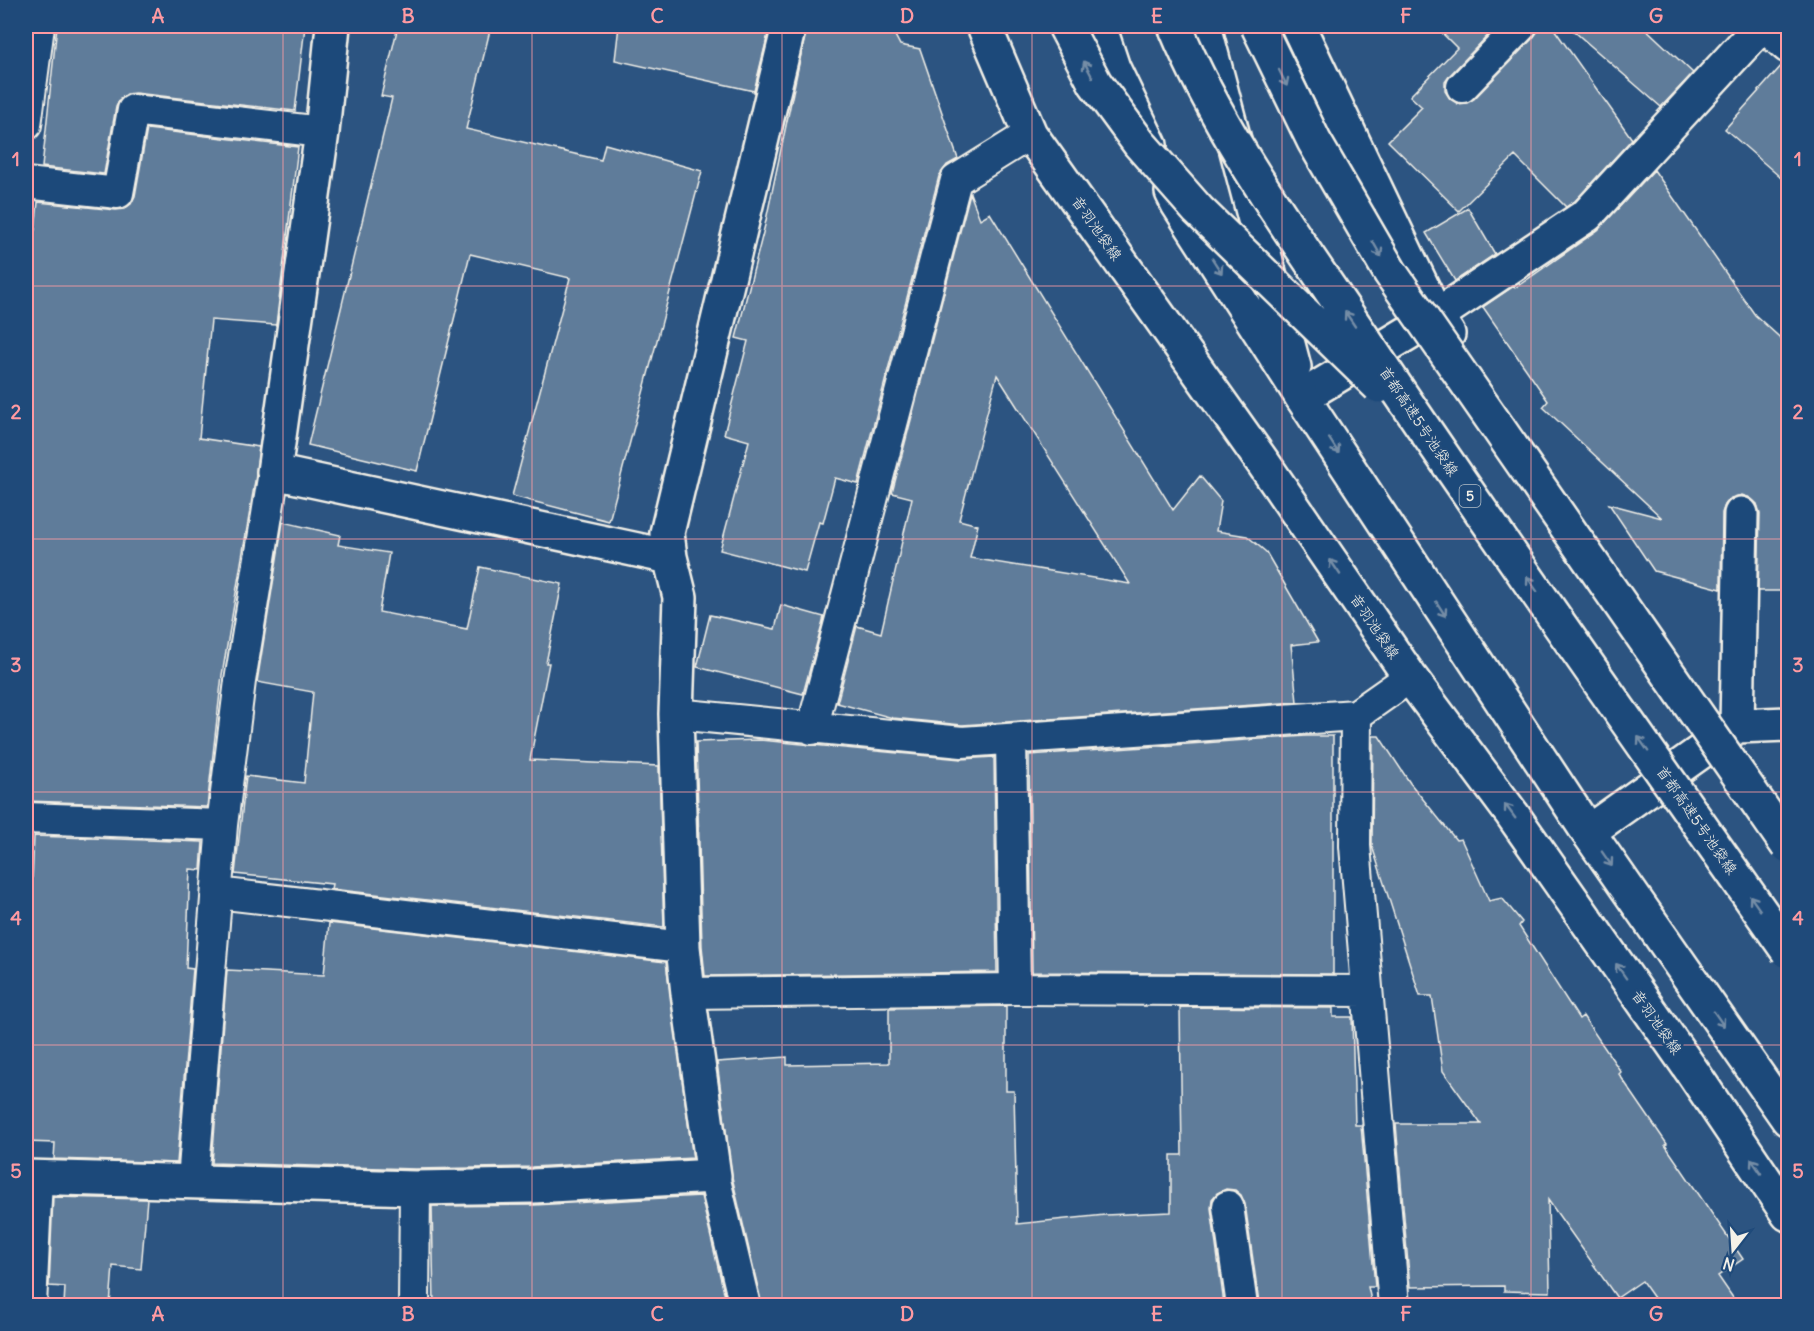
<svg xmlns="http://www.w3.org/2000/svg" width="1814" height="1331" font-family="Delius,'Klee One',sans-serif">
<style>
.building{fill:#5e7b9a;stroke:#f4f1e8;stroke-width:1.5;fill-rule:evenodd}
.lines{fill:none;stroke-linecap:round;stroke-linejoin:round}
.service-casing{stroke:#f4f1e8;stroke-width:34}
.pedestrian-casing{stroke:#f4f1e8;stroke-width:38}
.minor-casing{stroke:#f4f1e8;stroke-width:38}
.secondary-casing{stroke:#f4f1e8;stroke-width:38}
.service{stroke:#1f4a7a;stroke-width:30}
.pedestrian{stroke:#1f4a7a;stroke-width:33}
.minor{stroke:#1f4a7a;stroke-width:33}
.secondary{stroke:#1f4a7a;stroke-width:33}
.motorway-bridge-casing{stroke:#f4f1e8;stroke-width:38;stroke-linecap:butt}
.motorway-bridge{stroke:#1f4a7a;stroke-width:33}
.oneway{stroke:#748da6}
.grid{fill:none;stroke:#ff9aa2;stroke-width:1.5;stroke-opacity:0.55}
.labels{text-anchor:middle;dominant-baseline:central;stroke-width:5;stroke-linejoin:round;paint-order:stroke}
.shield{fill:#1f4a7a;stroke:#b4bfc7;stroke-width:1.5}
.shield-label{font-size:14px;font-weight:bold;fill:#f4f1e8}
.street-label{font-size:15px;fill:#f4f1e8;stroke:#1f4a7a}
.neatline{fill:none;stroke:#ff9aa2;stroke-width:2}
.grid-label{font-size:20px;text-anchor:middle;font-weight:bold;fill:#ff9aa2}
</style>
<rect width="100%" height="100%" fill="#2c5481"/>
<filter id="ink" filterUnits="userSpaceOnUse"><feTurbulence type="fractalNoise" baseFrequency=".0167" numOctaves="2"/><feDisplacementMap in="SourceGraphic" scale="12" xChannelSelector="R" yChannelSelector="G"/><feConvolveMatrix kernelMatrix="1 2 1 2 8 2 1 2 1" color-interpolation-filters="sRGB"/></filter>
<g filter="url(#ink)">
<path class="building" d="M57 26H305L295 111 135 93 127 94 120 99 116 107 104 174 42 167Z
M398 26H491L466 129 601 160 605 144 702 171 609 521 512 496 570 278 470 254 417 471 308 445 392 98 381 96Z
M619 26H770L754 91 615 60Z
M807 26H890L900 45 920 49 958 159 947 165 939 176 858 484 835 478 823 523 819 522 805 572 720 550 749 441 724 434 748 341 736 338 765 225Z
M1435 26H1497L1450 75 1445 82V91L1450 99 1458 104 1467 103 1474 99 1533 38 1538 31V26H1552L1632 139 1575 201 1566 207 1515 156 1459 211 1388 141 1422 107 1410 96 1457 48Z
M1568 26H1643L1693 73 1661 107Z
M1783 64H1788V184L1725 129Z
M147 129 298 147 276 325 211 320 199 438 259 447 256 475 222 675 207 807 26 801V229L35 230 38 202 116 210 124 209 131 204 135 196Z
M1654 170 1755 315 1788 345V591H1758L1760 514 1757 504 1750 498 1742 495 1731 498 1725 505 1722 513 1721 589 1654 571 1609 504 1662 518 1543 407 1548 401 1483 307 1514 286 1515 288 1598 230Z
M970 193 980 219 990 213 1173 510 1200 476 1221 501 1216 531 1247 536 1266 552 1318 642 1291 645 1297 702 962 725 893 718 837 703 857 626 881 633 912 498 892 493ZM997 375 1130 584 970 558 978 525 959 520Z
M1468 208 1495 254 1455 281 1426 233Z
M283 522 340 535 338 545 389 553 379 612 467 629 480 567 562 584 546 663H549L530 760 659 766 664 927 331 889 332 884 235 874 246 776 304 783 313 692 257 682Z
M781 605 824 617 803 694 697 667 710 615 775 629Z
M1306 736H1333V974L1032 972 1029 755Z
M1373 736H1379L1410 783 1456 840 1461 839 1489 901 1502 898 1522 922 1519 926 1579 1019 1583 1016 1621 1072 1619 1074 1667 1144 1665 1145 1743 1259 1718 1276 1738 1305H1659L1642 1281 1617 1298 1548 1200 1550 1292 1504 1291V1286L1410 1287 1396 1124H1481L1443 1071 1432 996H1420L1372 846Z
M760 740 961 759 994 757 997 972 705 976 702 946 696 742Z
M34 836 203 842 201 870 190 869 186 968 193 969 177 1163 54 1159 55 1143 26 1142V1020Z
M329 923 666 962 693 1158 532 1167 415 1169 212 1163 227 970 324 975Z
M1006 1006V1091H1014L1017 1224 1105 1215 1171 1212V1155H1182L1180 1007 1333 1008V1017H1352L1355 1125H1361L1375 1287H1368L1372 1305H1267L1266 1302H1259L1245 1204 1241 1195 1235 1190 1226 1189 1217 1193 1212 1199 1211 1208 1224 1304 762 1305 732 1177 717 1062 787 1057V1065L889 1063V1008Z
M701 1196 727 1305H434L432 1206 534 1205Z
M53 1197 147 1199 141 1269 113 1266 110 1305H64L65 1287 49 1286Z"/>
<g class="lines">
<defs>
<path id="service" d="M1462 87 1521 26
M26 125 39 26
M26 183 118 193 133 110 322 132
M676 714 962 742 1356 715
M812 729 956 180 1030 134
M1011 739 1015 989
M26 818 222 825
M217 893 683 947
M688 993 1015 989 1367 991
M714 1176 745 1306
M193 1181 222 825 240 681 274 472
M1228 1206 1242 1306
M31 1306 37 1178
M414 1306 415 1188
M1394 1306 1355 846 1356 715 1410 677"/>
<path id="pedestrian" d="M1737 726 1741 514"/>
<path id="minor" d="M333 26 322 132 274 472 670 557
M1298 26 1436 316 1448 334
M1765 26 1788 46
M1302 397 1436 316 1587 215 1761 26
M1588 832 1737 726 1788 724
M26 1177 415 1188 533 1186 714 1176 688 993 683 947 676 714 680 597 670 557 667 533 789 26"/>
<path id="secondary" d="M984 26 1030 134 1264 464 1410 677 1512 814 1694 1074 1788 1214
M1099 26 1113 68 1150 145
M1204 26 1294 367
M1172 192 1178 204 1302 397 1588 832 1788 1119"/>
</defs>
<use href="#service" class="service-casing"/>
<use href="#pedestrian" class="pedestrian-casing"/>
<use href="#minor" class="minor-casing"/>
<use href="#secondary" class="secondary-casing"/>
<use href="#service" class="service"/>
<use href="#pedestrian" class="pedestrian"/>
<use href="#minor" class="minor"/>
<use href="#secondary" class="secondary"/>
<defs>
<path id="motorway-bridge" d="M1065 26 1095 83 1139 143 1198 210 1379 386
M1175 26C1223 142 1302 246 1371 350 1507 553 1649 752 1788 951
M1258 26 1314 141 1390 272 1788 846"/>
</defs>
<use href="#motorway-bridge" class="motorway-bridge-casing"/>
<use href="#motorway-bridge" class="motorway-bridge"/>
</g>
<defs><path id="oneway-shaft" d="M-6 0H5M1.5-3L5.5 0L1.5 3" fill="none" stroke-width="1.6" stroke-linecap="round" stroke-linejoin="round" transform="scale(1.5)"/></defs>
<g class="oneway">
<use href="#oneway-shaft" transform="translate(1088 69) rotate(-118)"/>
<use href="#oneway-shaft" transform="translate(1283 78) rotate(64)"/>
<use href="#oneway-shaft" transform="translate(1377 249) rotate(60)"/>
<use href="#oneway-shaft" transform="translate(1217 266) rotate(57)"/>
<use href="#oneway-shaft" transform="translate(1350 319) rotate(-124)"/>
<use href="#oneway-shaft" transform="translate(1334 446) rotate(57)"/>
<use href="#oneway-shaft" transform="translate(1335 567) rotate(-124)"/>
<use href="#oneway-shaft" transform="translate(1532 584) rotate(-125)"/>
<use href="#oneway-shaft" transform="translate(1441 609) rotate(57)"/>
<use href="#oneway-shaft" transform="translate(1643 744) rotate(-125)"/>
<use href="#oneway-shaft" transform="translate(1510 811) rotate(-126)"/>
<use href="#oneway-shaft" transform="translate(1607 859) rotate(55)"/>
<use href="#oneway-shaft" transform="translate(1755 903) rotate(-125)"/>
<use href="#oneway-shaft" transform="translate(1621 971) rotate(-125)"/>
<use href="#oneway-shaft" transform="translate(1719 1019) rotate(55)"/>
<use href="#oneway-shaft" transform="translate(1756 1166) rotate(-124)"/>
</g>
</g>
<path class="grid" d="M283 26V1306M532 26V1306M782 26V1306M1032 26V1306M1282 26V1306M1531 26V1306M26 286H1788M26 539H1788M26 792H1788M26 1045H1788"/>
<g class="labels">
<rect class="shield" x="1459.5" y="485" width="21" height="22" rx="4.5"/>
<g class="shield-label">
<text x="1470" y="496">5</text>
</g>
<g class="street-label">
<text transform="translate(1097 228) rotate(55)">音羽池袋線</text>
<text transform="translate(1419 421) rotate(56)">首都高速5号池袋線</text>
<text transform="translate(1375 626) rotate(56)">音羽池袋線</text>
<text transform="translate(1697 820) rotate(55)">首都高速5号池袋線</text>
<text transform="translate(1657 1022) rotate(55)">音羽池袋線</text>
</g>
</g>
<rect width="1814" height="1331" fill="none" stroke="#1f4a7a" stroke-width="66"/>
<g transform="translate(1733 1250) rotate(197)" stroke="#1f4a7a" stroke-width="4.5" paint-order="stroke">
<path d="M0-4.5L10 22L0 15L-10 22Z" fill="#f4f1e8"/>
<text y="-9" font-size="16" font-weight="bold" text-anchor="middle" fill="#f4f1e8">N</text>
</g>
<rect x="33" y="33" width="1748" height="1265" class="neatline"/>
<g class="grid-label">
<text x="158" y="23">A</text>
<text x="408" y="23">B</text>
<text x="657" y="23">C</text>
<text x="907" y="23">D</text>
<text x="1157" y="23">E</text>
<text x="1406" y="23">F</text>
<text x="1656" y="23">G</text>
<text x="16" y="166">1</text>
<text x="1798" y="166">1</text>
<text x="16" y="419">2</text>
<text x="1798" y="419">2</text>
<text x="16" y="672">3</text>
<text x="1798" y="672">3</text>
<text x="16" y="925">4</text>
<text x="1798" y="925">4</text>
<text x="16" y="1178">5</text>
<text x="1798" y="1178">5</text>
<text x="158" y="1321">A</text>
<text x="408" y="1321">B</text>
<text x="657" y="1321">C</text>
<text x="907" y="1321">D</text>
<text x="1157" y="1321">E</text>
<text x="1406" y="1321">F</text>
<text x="1656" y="1321">G</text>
</g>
</svg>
